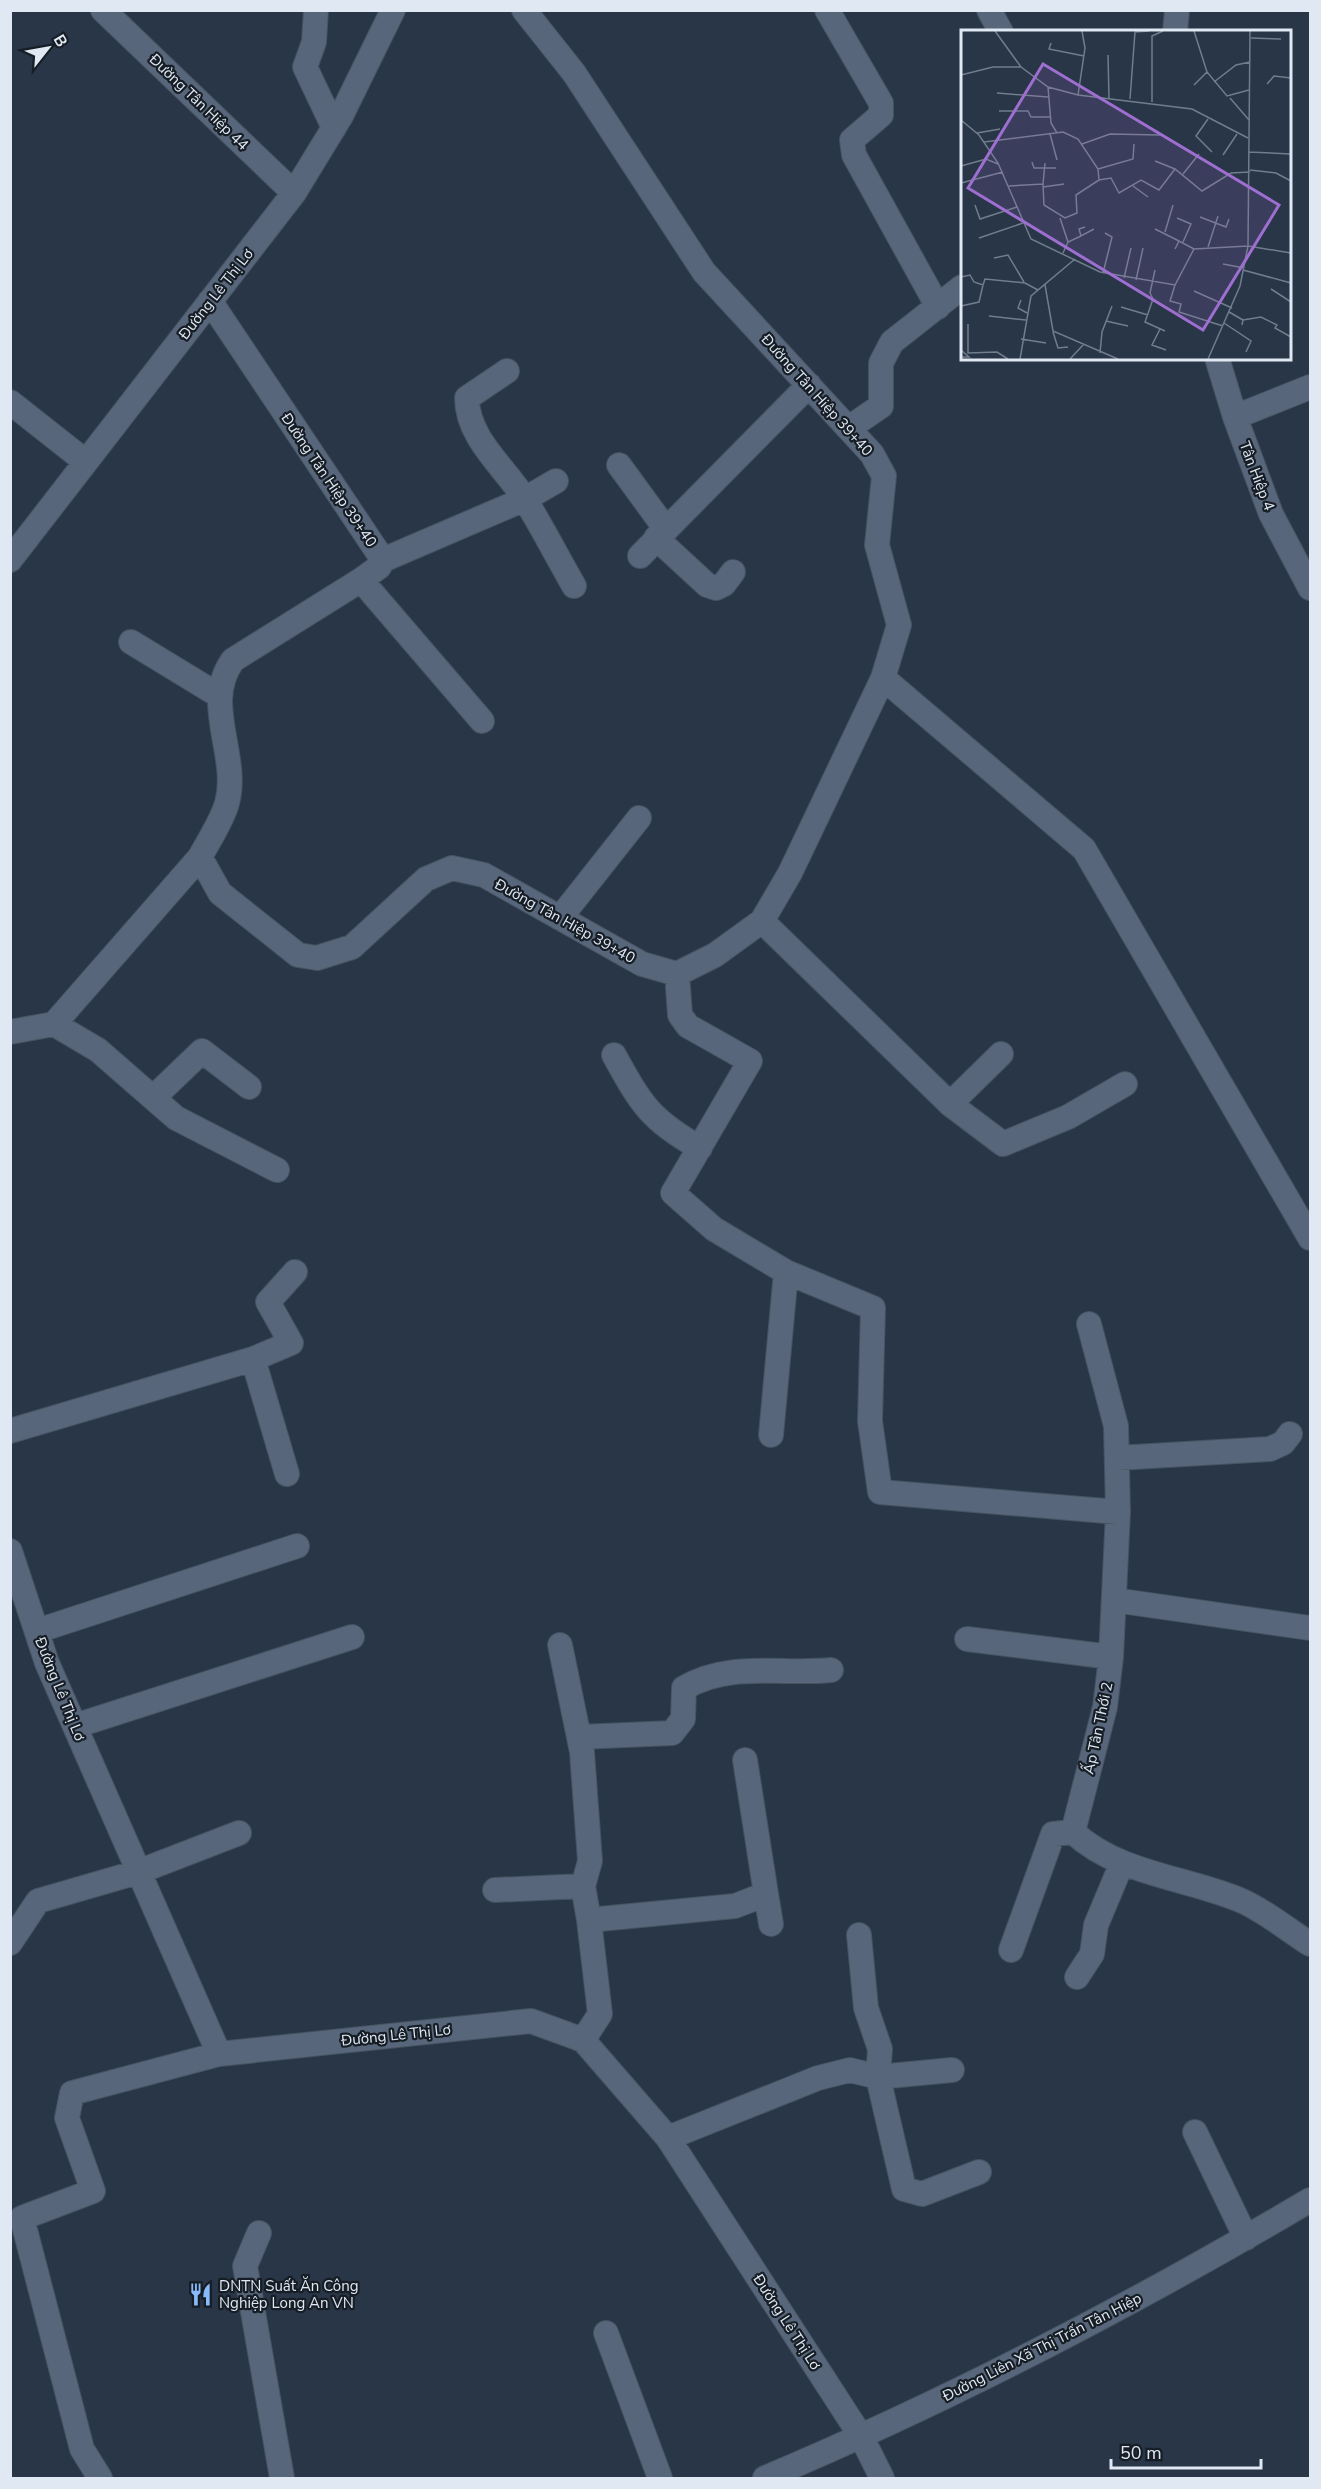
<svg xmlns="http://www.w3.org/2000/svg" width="1321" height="2489" font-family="'Nunito Sans',sans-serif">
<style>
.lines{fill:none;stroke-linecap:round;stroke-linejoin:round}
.minor-casing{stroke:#465260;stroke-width:26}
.minor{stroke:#57667a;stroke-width:24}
.labels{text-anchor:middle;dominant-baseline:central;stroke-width:4.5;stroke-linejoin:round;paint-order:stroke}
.street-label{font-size:15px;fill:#dfe8f3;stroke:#161d25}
.poi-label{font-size:15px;fill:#dfe8f3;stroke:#161d25;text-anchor:start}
.inset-road{fill:none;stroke:#717d8c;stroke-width:1.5}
.view{fill:#9e6ed1;fill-opacity:0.15;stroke:#9e6ed1;stroke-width:3}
.inset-edge{fill:none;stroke:#dfe8f3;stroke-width:3}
</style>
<rect width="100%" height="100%" fill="#283647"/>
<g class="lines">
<defs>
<path id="minor" d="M103 10 294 193
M316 10 314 42 305 67 334 128
M827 10 881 103V115L852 140 854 155 938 307
M989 10 1001 32
M1175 32 1177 10
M210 301 383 560 379 567 361 580 233 660C201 704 240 755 227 803 222 821 209 840 200 857L220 893 298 955 317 958 352 947 426 879 452 868 484 875 642 964 677 974 715 955 762 921 790 873 883 678 899 625 877 545 884 476 872 454 704 272 574 73 524 10
M1217 358 1235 417 1271 514 1310 588
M507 371 467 398C467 439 506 468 526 501 543 529 558 558 574 586
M10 402 86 462
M1235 417 1310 387
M849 428 881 406V363L892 342 962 287
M619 465 665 528
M656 538 707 585 716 588 724 584 733 572
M640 556 809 385
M10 560 294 193 341 116 393 10
M383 560 525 499 556 481
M361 580 482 721
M131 642 218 695
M883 678 1084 849 1310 1238
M560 918 639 818
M762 921 950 1104 1003 1144 1068 1117 1125 1084
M677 974 680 1015 688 1026 750 1061 673 1193 714 1229 786 1272 873 1308 870 1421 880 1492 1118 1512
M54 1024 200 857
M10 1032 54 1024 98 1050 153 1098
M614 1055C641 1104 650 1120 700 1148
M249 1087 202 1051 153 1098 176 1118 277 1170
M950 1104 1001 1054
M1089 1324 1116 1426 1118 1512 1111 1657 1105 1707 1073 1832C1118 1874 1185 1877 1240 1900 1264 1910 1288 1930 1310 1944
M253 1359 287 1474
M10 1431 253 1359 291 1343 268 1302 295 1272
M771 1435 786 1272
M1117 1458 1270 1449 1283 1443 1290 1434
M10 1551 47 1663 219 2054 531 2021 583 2040 668 2138 862 2438 882 2478
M1114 1600 1310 1628
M37 1631 297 1546
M967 1639 1111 1657
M560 1645 582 1752 590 1861 583 1886
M75 1726 352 1637
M579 1737 672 1733 683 1719 684 1688C729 1661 782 1675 831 1670
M495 1890 583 1886 589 1920 600 2014 583 2040
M766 1894 771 1924
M589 1920 735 1906 766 1894 745 1760
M859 1935 866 2008 880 2049 878 2077 904 2189 922 2194 979 2172
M10 1943 38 1901 138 1872 239 1833
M1011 1950 1053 1834 1073 1832
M1077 1977 1092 1954 1096 1925 1122 1863
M1195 2132 1246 2238
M668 2138 818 2078 850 2070 878 2077 952 2070
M259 2233 245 2266 282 2478
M606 2333 660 2478
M100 2478 82 2449 22 2218 93 2191 67 2118 72 2093 219 2054
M765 2478C953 2399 1134 2304 1310 2200"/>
</defs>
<use href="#minor" class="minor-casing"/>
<use href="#minor" class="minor"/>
</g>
<defs>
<symbol id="restaurant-bare" viewBox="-9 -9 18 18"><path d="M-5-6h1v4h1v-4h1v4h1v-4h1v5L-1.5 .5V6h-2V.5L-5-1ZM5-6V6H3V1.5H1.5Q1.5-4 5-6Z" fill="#87bbfb" stroke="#161d25" stroke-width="2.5" paint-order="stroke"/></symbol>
</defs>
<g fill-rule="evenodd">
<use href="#restaurant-bare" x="184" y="2278" width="33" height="33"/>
</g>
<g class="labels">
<g class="street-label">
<text transform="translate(199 102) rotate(44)">Đường Tân Hiệp 44</text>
<text transform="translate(216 294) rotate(-52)">Đường Lê Thị Lơ</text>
<text transform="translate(817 395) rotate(48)">Đường Tân Hiệp 39+40</text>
<text transform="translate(1257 476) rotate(69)">Tân Hiệp 4</text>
<text transform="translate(329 480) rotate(56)">Đường Tân Hiệp 39+40</text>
<text transform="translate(565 921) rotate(29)">Đường Tân Hiệp 39+40</text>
<text transform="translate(60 1689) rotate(68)">Đường Lê Thị Lơ</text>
<text transform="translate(1098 1728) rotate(-78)">Ấp Tân Thới 2</text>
<text transform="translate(396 2035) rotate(-6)">Đường Lê Thị Lơ</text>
<text transform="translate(787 2322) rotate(57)">Đường Lê Thị Lơ</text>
<text transform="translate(1042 2347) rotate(-27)">Đường Liên Xã Thị Trấn Tân Hiệp</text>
</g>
<g class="poi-label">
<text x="219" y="2286">DNTN Suất Ăn Công<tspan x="219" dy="17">Nghiệp Long An VN</tspan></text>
</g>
</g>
<g transform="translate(961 30)">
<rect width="330" height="330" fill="#283647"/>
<path class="inset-road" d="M34 1 60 37M233 1 246 42 266 66 288 60M290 8 320 9M90 13 88 19 123 26M147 25 148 68M0 45 32 37H60L87 57 117 65 231 79 287 108M253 52 275 35 289 32M306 54 313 46 330 48M233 55 246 42M87 57 90 93 96 103M36 63 87 67M117 65 124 18 121 1M269 68 288 90M169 69 174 2 188 1M191 72V6L202 1M38 81H67L70 87H89M247 89 235 106 251 122M0 90 18 105 37 133 70 209 139 242 214 255 233 219 287 216 330 223M16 103 39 99M89 104 96 130M23 112 102 102 117 109 137 139 138 150 115 165 116 183 104 188 83 175 82 154 48 156M121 114 149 104 199 105M288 122 330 124M262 125 276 104M194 131 214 139 241 161 270 143 289 142M71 132 73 138H95M0 136 25 129 37 134M137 139 172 129 173 114M289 140 315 143 330 151M222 144 238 124M138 150 150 148 158 163 180 150 198 160 214 139M0 153 42 142M82 154 84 133M172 156 187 167M82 157 103 154M14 175 19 189 56 177M239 187 265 197 268 189M99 188 107 212M216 188 230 194 222 212M124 197 118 199 120 206 133 199M194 199 218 211M204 202 212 175M18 208 62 193M247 217 257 186M214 219 218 211 233 219M102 223 107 212 120 206M33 228 47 225 63 252M262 234 283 238M194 240 189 263 192 269 184 292 204 301M282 240 330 253M142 243 151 207 144 203M0 247 9 245 13 252 22 255 24 249 64 253 77 260M163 248 170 218M175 250 182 218M84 255 92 301 157 329M214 255 209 271 220 274 218 282 262 296M310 259 330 272M233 261 271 278M60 270 57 278 66 283M0 276 18 272 22 255M160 277 187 285M268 282 282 290 281 295M28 286 65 290M282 290 300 287 316 295 314 298 330 307M145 291 167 296M263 293 290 311 285 322M7 294V323L36 322 47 329M199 299 191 315 205 320M92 302 97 318 107 317M60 309 85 313M0 320 8 327H0M139 323 141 302 151 276M59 329 70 266 114 229M109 329 123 314M247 329 279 256 287 216 289 1"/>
<path class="view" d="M82 34 318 175 242 300 7 158Z"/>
<rect width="330" height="330" class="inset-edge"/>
</g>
<rect width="1321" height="2489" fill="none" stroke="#dfe8f3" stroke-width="24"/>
<g transform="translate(48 48) rotate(59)" stroke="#161d25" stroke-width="4.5" paint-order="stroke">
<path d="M0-4.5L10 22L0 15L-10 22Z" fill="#dfe8f3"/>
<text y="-9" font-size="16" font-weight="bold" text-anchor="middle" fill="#dfe8f3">B</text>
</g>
<path d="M1111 2459v9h150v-9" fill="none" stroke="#dfe8f3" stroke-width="3"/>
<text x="1120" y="2459" font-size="18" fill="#dfe8f3" stroke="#161d25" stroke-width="4.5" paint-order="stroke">50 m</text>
</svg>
